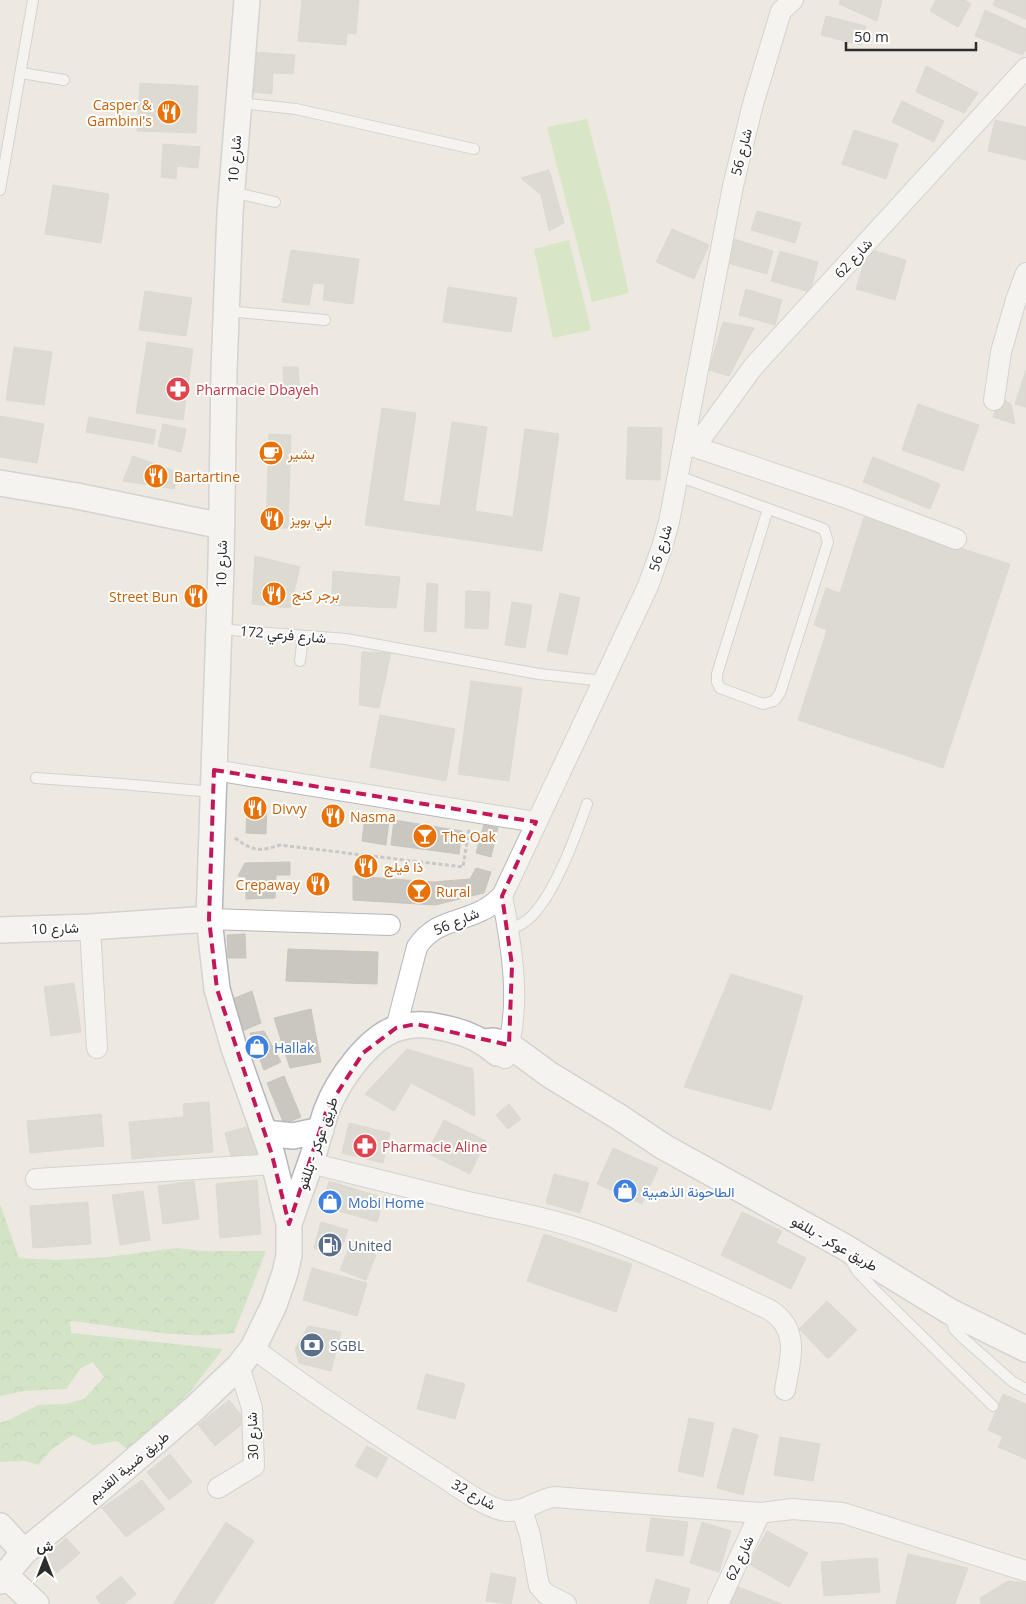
<svg xmlns="http://www.w3.org/2000/svg" width="1026" height="1604" font-family="'Open Sans',Vazirmatn,sans-serif">
<style>
.forest{fill:url(#forest-crowns)}
.pitch{fill:#c0e2a2}
.building{fill:#c9c7bf;stroke:#c8c5bb}
.lines{fill:none;stroke-linecap:round;stroke-linejoin:round}
.service-casing{stroke:#b5b6bf;stroke-width:12}
.minor-casing{stroke:#b5b6bf;stroke-width:22}
.tertiary-casing{stroke:#b5b6bf;stroke-width:28}
.path{stroke:#c8c8c8;stroke-width:3;stroke-dasharray:4 2.5;stroke-linecap:butt}
.service{stroke:#fff;stroke-width:10}
.minor{stroke:#fff;stroke-width:20}
.tertiary{stroke:#fff;stroke-width:25}
.marked{fill:none;stroke:#c2185b;stroke-width:4;stroke-dasharray:10 6;stroke-linejoin:round}
.labels{text-anchor:middle;dominant-baseline:central;stroke-width:4;stroke-linejoin:round;paint-order:stroke}
.food-label{font-size:14px;fill:#c56008;stroke:#fff;text-anchor:start}
.street-label{font-size:14px;fill:#2d2d2d;stroke:#fff}
.health-label{font-size:14px;fill:#be3a42;stroke:#fff;text-anchor:start}
.shop-label{font-size:14px;fill:#366cbe;stroke:#fff;text-anchor:start}
.service-label{font-size:14px;fill:#4e5e75;stroke:#fff;text-anchor:start}
</style>
<defs>
<pattern id="forest-crowns" width="20" height="18" patternUnits="userSpaceOnUse" patternTransform="scale(1.25)"><rect width="20" height="18" fill="#b2dca4"/><path d="M2 6a3 3 0 1 1 6 0M12 15a3 3 0 1 1 6 0" fill="none" stroke="#99bd8e"/></pattern>
</defs>
<rect width="100%" height="100%" fill="#ede9e1"/>
<path class="forest" d="M0 1204 19 1258 57 1260 107 1257 177 1248 204 1251H266L234 1333C181 1341 123 1326 70 1321L71 1333 223 1349 186 1397 127 1449 117 1441 93 1445 73 1435 52 1449 38 1465 26 1461 0 1462V1422L7 1421 38 1405 66 1404 84 1399 104 1377 93 1362 81 1368 66 1389 24 1391 0 1396Z"/>
<path class="pitch" d="M587 119 610 207 629 293 592 302 547 127Z
M569 240 591 330 553 338 534 249Z"/>
<path class="building" d="M302 0H359L356 34 347 33 346 45 298 41Z
M840 0H882L877 21 839 4Z
M936 0H965L971 4 958 27 930 11Z
M995 0H1026V19L993 5Z
M985 10 1026 29V50L1022 55 975 36Z
M826 16 866 26 861 45 821 35Z
M256 52 295 55 293 74 273 73 272 94 253 92Z
M926 66 978 93 964 113 916 92Z
M140 83 198 86 196 133 137 131Z
M902 101 944 121 934 142 892 122Z
M995 120 1026 127V160L988 151Z
M854 130 898 144 886 179 842 164Z
M163 144 200 147 198 168 177 166 176 179 161 177Z
M549 170 564 223 549 231 541 195 521 178Z
M53 185 109 194 101 243 45 234Z
M757 211 801 223 795 243 751 230Z
M672 229 709 245 694 279 656 262Z
M734 239 773 251 767 274 727 263Z
M868 249 906 260 895 300 856 289Z
M291 250 359 259 353 304 323 300 325 284 313 283 309 305 282 302Z
M780 251 818 262 810 292 771 281Z
M448 287 517 298 511 332 443 322Z
M746 289 782 300 775 325 739 315Z
M145 291 192 298 186 336 139 330Z
M723 322 754 328 729 376 709 370Z
M147 342 193 349 183 420 136 413Z
M14 347 52 352 44 405 6 400Z
M283 367H298L300 397H284Z
M1026 370V407L1015 404Z
M1000 397 1011 404 1015 424 993 417Z
M918 404 979 425 963 471 902 450Z
M382 408 416 413 403 501 440 506 452 422 487 427 475 511 513 517 525 429 559 434 542 551 365 525Z
M0 416 44 424 37 463 0 457Z
M89 417 156 430 153 444 86 432Z
M163 424 186 429 181 452 158 446Z
M628 427 662 428 660 480 626 479Z
M269 434 291 435 288 528 266 529Z
M133 456 180 473 174 489 123 481Z
M873 457 940 484 930 509 863 482Z
M864 517 1010 564 943 768 798 720 827 630 814 625 826 588 840 593Z
M255 556 300 567 290 608 252 604Z
M333 571 400 577 396 608 331 605Z
M427 583 438 584 436 632 424 631Z
M466 591 490 592 488 629 465 628Z
M560 593 580 598 567 655 547 651Z
M512 602 532 605 525 648 505 645Z
M362 652 391 653 379 708 359 705Z
M471 681 522 688 509 781 458 774Z
M380 715 455 729 446 781 370 767Z
M247 804 267 805 266 834 246 833Z
M365 816 389 820 386 845 362 841Z
M394 820 462 831 459 854 391 845Z
M484 824 498 828 491 857 476 853Z
M290 862V875H276L275 898 246 899V877L238 876 245 863Z
M476 868 491 872 484 893 435 905 353 900V876L433 882 470 879Z
M245 934 246 958H228L227 935Z
M288 949 378 952 377 984 286 981Z
M731 974 803 996 771 1110 684 1087Z
M74 983 81 1032 51 1036 44 987Z
M252 991 261 1023 238 1033 230 1000Z
M311 1009 321 1062 290 1068 274 1018Z
M264 1031 281 1062 264 1070 250 1033Z
M407 1049 473 1069 475 1116 411 1083 394 1111 365 1094Z
M284 1076 301 1117 284 1124 267 1083Z
M209 1102 213 1152 132 1159 129 1122 184 1117 183 1104Z
M509 1104 521 1119 508 1129 496 1115Z
M101 1114 104 1146 30 1153 27 1121Z
M444 1120 486 1141 470 1174 427 1153Z
M349 1123 390 1133 383 1163 342 1153Z
M250 1126 257 1154 232 1160 225 1133Z
M613 1148 658 1168 642 1204 597 1184Z
M554 1174 589 1183 580 1213 546 1203Z
M257 1180 261 1234 220 1238 216 1184Z
M194 1181 199 1219 163 1224 158 1186Z
M329 1181 384 1198 377 1222 322 1206Z
M143 1191 150 1240 120 1245 112 1195Z
M88 1202 91 1244 33 1248 30 1206Z
M742 1212 782 1231 776 1243 806 1258 791 1289 721 1255Z
M321 1222 348 1230 339 1255 314 1248Z
M544 1234 632 1264 616 1312 527 1281Z
M350 1245 376 1255 366 1280 340 1270Z
M312 1268 367 1283 357 1316 303 1300Z
M827 1301 857 1330 828 1359 799 1329Z
M308 1326 341 1332 331 1371 299 1363 295 1349Z
M426 1374 465 1384 455 1419 417 1409Z
M1003 1394 1026 1404V1459L998 1447 1003 1437 988 1430Z
M229 1400 246 1421 215 1446 198 1425Z
M689 1418 714 1423 703 1477 678 1471Z
M733 1428 758 1435 743 1495 717 1488Z
M780 1437 820 1444 813 1481 774 1475Z
M367 1446 388 1458 377 1478 355 1466Z
M170 1454 192 1482 169 1500 147 1472Z
M142 1480 165 1509 126 1537 102 1508Z
M651 1518 688 1522 683 1556 646 1551Z
M226 1522 254 1541 213 1604H173Z
M702 1522 731 1531 719 1572 690 1563Z
M767 1531 808 1553 789 1587 749 1564Z
M66 1538 80 1553 57 1573 44 1558Z
M908 1554 968 1568 955 1604H896Z
M877 1558 880 1592 824 1596 821 1562Z
M491 1573 516 1578 511 1604 486 1601Z
M121 1576 136 1594 124 1604H101L96 1597Z
M656 1579 690 1589 686 1604H649Z
M1008 1581 1026 1583V1604H981L980 1598Z
M736 1586 782 1604H729Z"/>
<g class="lines">
<defs>
<path id="service" d="M21 73 64 80
M240 103 296 109 474 149
M0 190 33 0
M232 192 275 202
M227 311 325 320
M678 476 824 529 828 542 780 693 774 701 763 704 720 688 717 682V674L768 509
M219 629 346 639 539 674 604 681
M300 661 303 636
M36 778 121 784 213 792
M509 930C513 928 518 926 523 923 551 906 576 835 587 804
M848 1256 857 1271 875 1290 993 1406
M950 1314 954 1329 964 1339 1013 1382 1026 1389"/>
<path id="minor" d="M994 400 1001 352 1016 300 1026 273
M685 443 695 447 753 367 1026 68
M695 447 844 497 956 539
M214 770 536 822
M502 896C512 948 522 1007 505 1058
M209 919 390 925
M90 927 97 1048
M396 1028 417 947C434 921 458 923 483 910 490 907 496 901 502 896L648 586 662 547 669 522 733 186 753 104 781 11 793 0
M310 1163C363 1176 415 1189 468 1202 510 1211 553 1219 593 1233 654 1255 712 1282 770 1310 801 1330 790 1359 785 1390
M36 1179 275 1164
M253 1348C315 1395 378 1436 443 1477 460 1488 487 1509 507 1511 526 1512 536 1500 554 1497L760 1513 792 1509 843 1513 1026 1571
M218 1488 254 1466 252 1408 239 1366
M522 1510 530 1535 539 1586 546 1594 566 1604
M718 1604 760 1513"/>
<path id="tertiary" d="M0 483 77 496 222 526
M0 930 90 927 209 919
M485 1042 494 1041 509 1045 550 1075 619 1117 664 1147 843 1246 949 1311 1026 1349
M265 1133 293 1136 321 1130
M289 1224C297 1200 306 1177 314 1153 318 1138 322 1123 327 1109 338 1081 368 1037 398 1028 411 1024 425 1024 439 1027 462 1031 480 1038 497 1053
M0 1526 24 1552
M5 1575 36 1604
M0 1581 24 1552 102 1488 195 1408 239 1366 253 1348 274 1305 285 1273 289 1255V1224L272 1155 234 1048 217 989 209 919 221 566 224 370 230 213 247 0"/>
</defs>
<use href="#service" class="service-casing"/>
<use href="#minor" class="minor-casing"/>
<use href="#tertiary" class="tertiary-casing"/>
<path class="path" d="M235 838C253 851 259 852 280 845L463 867 469 829"/>
<use href="#service" class="service"/>
<use href="#minor" class="minor"/>
<use href="#tertiary" class="tertiary"/>
</g>
<path d="M0 0H1026V1604H0ZM214 770 536 822 502 896 512 965 509 1045 416 1024 396 1028 363 1053 327 1109 289 1224 272 1155 217 989 209 919Z" fill="#ede9e1" fill-opacity=".55" fill-rule="evenodd"/>
<path class="marked" d="M214 770 536 822 502 896 512 965 509 1045 416 1024 396 1028 363 1053 327 1109 289 1224 272 1155 217 989 209 919Z"/>
<defs>
<symbol id="restaurant-disc" viewBox="-11 -11 22 22"><circle r="9.5" fill="#e8710a" stroke="#fff"/><path d="M-5-6h1v4h1v-4h1v4h1v-4h1v5L-1.5 .5V6h-2V.5L-5-1ZM5-6V6H3V1.5H1.5Q1.5-4 5-6Z" fill="#fff"/></symbol>
<symbol id="pharmacy-disc" viewBox="-11 -11 22 22"><circle r="9.5" fill="#e0444e" stroke="#fff"/><path d="M-2-6h4v4h4v4h-4v4h-4v-4h-4v-4h4Z" fill="#fff"/></symbol>
<symbol id="cafe-disc" viewBox="-11 -11 22 22"><circle r="9.5" fill="#e8710a" stroke="#fff"/><path d="M-5.5-4.5H6V0H3Q3 3.5 0 3.5H-2.5Q-5.5 3.5-5.5 0ZM3-3.2v2h1.7v-2ZM-6 4.5H4V6H-6Z" fill="#fff"/></symbol>
<symbol id="bar-disc" viewBox="-11 -11 22 22"><circle r="9.5" fill="#e8710a" stroke="#fff"/><path d="M-6-5H6L.8 .8V4.5H3.5V6h-7V4.5H-.8V.8Z" fill="#fff"/></symbol>
<symbol id="shop-disc" viewBox="-11 -11 22 22"><circle r="9.5" fill="#3f7fe0" stroke="#fff"/><path d="M-5-2.5h2.3a2.7 3.5 0 0 1 5.4 0H5L5.5 6h-11ZM-1.5-2.5h3a1.5 2.3 0 0 0-3 0Z" fill="#fff"/></symbol>
<symbol id="fuel-disc" viewBox="-11 -11 22 22"><circle r="9.5" fill="#5c6f8a" stroke="#fff"/><path d="M-5.5-6h7V0h2V4h1.3V-2.5L3-4.5l.8-.8L6-3V5H2.5V1h-1V6h-7ZM-4.2-4.7v3.2H.2V-4.7Z" fill="#fff"/></symbol>
<symbol id="bank-disc" viewBox="-11 -11 22 22"><circle r="9.5" fill="#5c6f8a" stroke="#fff"/><path d="M-6-4H6V4H-6ZM0-2.3a2.3 2.3 0 1 0 0 4.6a2.3 2.3 0 1 0 0-4.6Z" fill="#fff"/></symbol>
</defs>
<g fill-rule="evenodd">
<use href="#restaurant-disc" x="155" y="98" width="28" height="28"/>
<use href="#pharmacy-disc" x="164" y="375" width="28" height="28"/>
<use href="#cafe-disc" x="257" y="439" width="28" height="28"/>
<use href="#restaurant-disc" x="142" y="462" width="28" height="28"/>
<use href="#restaurant-disc" x="258" y="505" width="28" height="28"/>
<use href="#restaurant-disc" x="260" y="580" width="28" height="28"/>
<use href="#restaurant-disc" x="182" y="582" width="28" height="28"/>
<use href="#restaurant-disc" x="241" y="794" width="28" height="28"/>
<use href="#restaurant-disc" x="319" y="802" width="28" height="28"/>
<use href="#bar-disc" x="411" y="822" width="28" height="28"/>
<use href="#restaurant-disc" x="352" y="852" width="28" height="28"/>
<use href="#restaurant-disc" x="304" y="870" width="28" height="28"/>
<use href="#bar-disc" x="405" y="877" width="28" height="28"/>
<use href="#shop-disc" x="243" y="1033" width="28" height="28"/>
<use href="#pharmacy-disc" x="351" y="1132" width="28" height="28"/>
<use href="#shop-disc" x="611" y="1177" width="28" height="28"/>
<use href="#shop-disc" x="316" y="1188" width="28" height="28"/>
<use href="#fuel-disc" x="316" y="1231" width="28" height="28"/>
<use href="#bank-disc" x="298" y="1331" width="28" height="28"/>
</g>
<g class="labels">
<g class="food-label">
<text x="152" y="104" text-anchor="end">Casper &amp;<tspan x="152" dy="16">Gambini's</tspan></text>
<text x="288" y="453">بشير</text>
<text x="174" y="476">Bartartine</text>
<text x="290" y="519">بلي بويز</text>
<text x="292" y="594">برجر كنج</text>
<text x="178" y="596" text-anchor="end">Street Bun</text>
<text x="272" y="808">Divvy</text>
<text x="350" y="816">Nasma</text>
<text x="442" y="836">The Oak</text>
<text x="384" y="866">ذا فيلج</text>
<text x="300" y="884" text-anchor="end">Crepaway</text>
<text x="436" y="891">Rural</text>
</g>
<g class="street-label">
<text transform="translate(741 152) rotate(-76)">شارع 56</text>
<text transform="translate(234 159) rotate(-86)">شارع 10</text>
<text transform="translate(853 258) rotate(-47)">شارع 62</text>
<text transform="translate(660 548) rotate(-73)">شارع 56</text>
<text transform="translate(221 564) rotate(-89)">شارع 10</text>
<text transform="translate(283 634) rotate(5)">شارع فرعي 172</text>
<text transform="translate(456 921) rotate(-23)">شارع 56</text>
<text transform="translate(55 928) rotate(-2)">شارع 10</text>
<text transform="translate(317 1143) rotate(-71)">طريق عوكر - بللفو</text>
<text transform="translate(835 1243) rotate(30)">طريق عوكر - بللفو</text>
<text transform="translate(252 1436) rotate(-92)">شارع 30</text>
<text transform="translate(128 1466) rotate(-40)">طريق ضبية القديم</text>
<text transform="translate(474 1494) rotate(29)">شارع 32</text>
<text transform="translate(739 1558) rotate(-65)">شارع 62</text>
</g>
<g class="health-label">
<text x="196" y="389">Pharmacie Dbayeh</text>
<text x="382" y="1146">Pharmacie Aline</text>
</g>
<g class="shop-label">
<text x="274" y="1047">Hallak</text>
<text x="642" y="1191">الطاحونة الذهبية</text>
<text x="348" y="1202">Mobi Home</text>
</g>
<g class="service-label">
<text x="348" y="1245">United</text>
<text x="330" y="1345">SGBL</text>
</g>
</g>
<g transform="translate(45 1559)" stroke="#ffffff" stroke-width="4" paint-order="stroke">
<path d="M0-4L9 19L0 12L-9 19Z" fill="#2d2d2d"/>
<text y="-8" font-size="14" font-weight="bold" text-anchor="middle" fill="#2d2d2d">ش</text>
</g>
<path d="M846 42v8h130v-8" fill="none" stroke="#2d2d2d" stroke-width="2.5"/>
<text x="854" y="42" font-size="15" fill="#2d2d2d" stroke="#ffffff" stroke-width="4" paint-order="stroke">50 m</text>
</svg>
